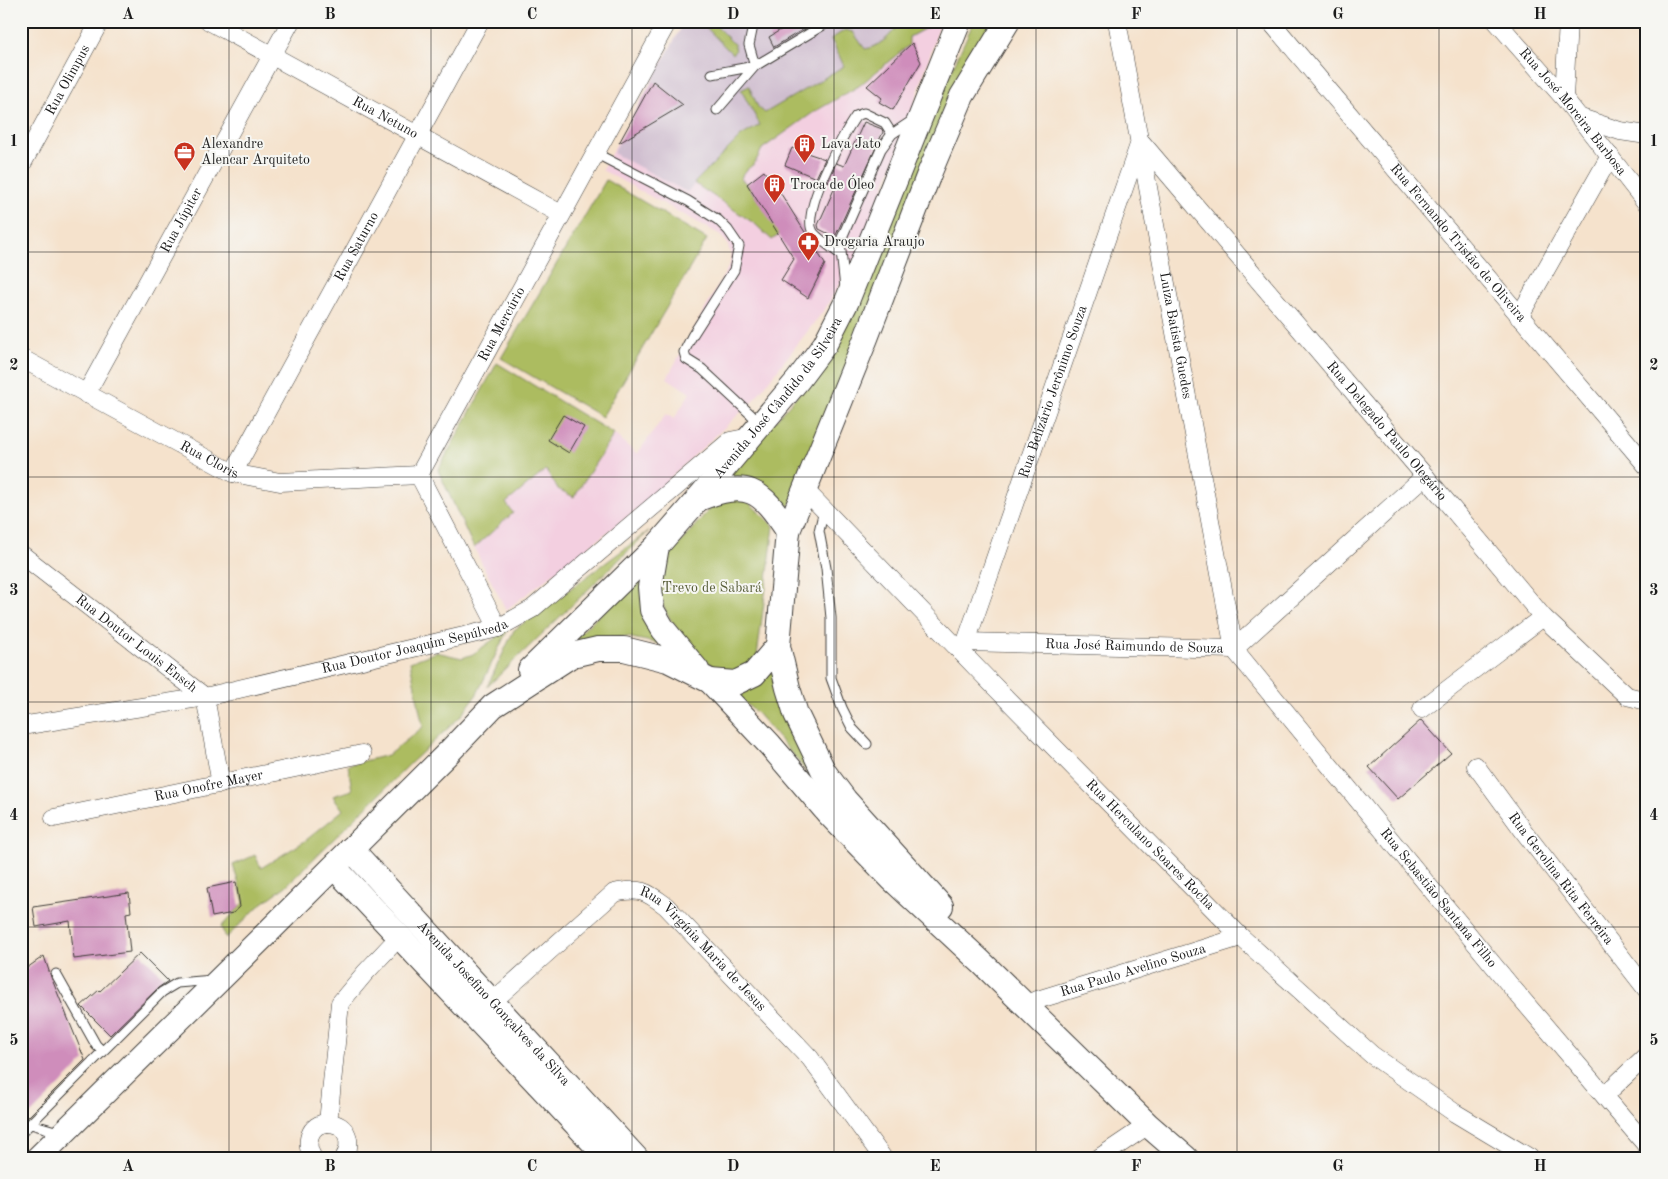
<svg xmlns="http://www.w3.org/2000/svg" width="1668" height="1179" font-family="'Old Standard TT',serif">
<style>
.built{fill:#f3cfe0}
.industrial{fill:#cfbdcf}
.green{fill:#acbc60;stroke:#646c3e}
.building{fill:#cf8dbb}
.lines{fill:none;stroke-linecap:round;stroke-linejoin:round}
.lane-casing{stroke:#3d3a36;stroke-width:11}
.street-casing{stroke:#3d3a36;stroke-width:19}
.secondary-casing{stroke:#3d3a36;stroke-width:26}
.lane{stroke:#fff;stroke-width:9}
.street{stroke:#fff;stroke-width:18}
.secondary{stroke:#fff;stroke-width:24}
.grid{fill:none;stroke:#1c1c1c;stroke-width:1;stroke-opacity:0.55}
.labels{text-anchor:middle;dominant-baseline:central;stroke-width:4;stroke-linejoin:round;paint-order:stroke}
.street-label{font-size:14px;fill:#1c1c1c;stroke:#f6f6f2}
.poi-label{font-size:14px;fill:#1c1c1c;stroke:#f6f6f2;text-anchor:start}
.park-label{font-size:14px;fill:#565c37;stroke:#f6f6f2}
.neatline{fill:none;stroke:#1c1c1c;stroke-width:2}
.grid-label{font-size:16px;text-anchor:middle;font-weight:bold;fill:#1c1c1c}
</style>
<rect width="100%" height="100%" fill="#f6f6f2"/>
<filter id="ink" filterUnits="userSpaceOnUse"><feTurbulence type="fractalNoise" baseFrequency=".02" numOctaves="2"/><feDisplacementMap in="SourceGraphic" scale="10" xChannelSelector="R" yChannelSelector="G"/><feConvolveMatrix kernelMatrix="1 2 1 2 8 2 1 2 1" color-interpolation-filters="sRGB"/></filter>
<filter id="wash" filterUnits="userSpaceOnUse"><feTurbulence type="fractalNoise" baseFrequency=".0096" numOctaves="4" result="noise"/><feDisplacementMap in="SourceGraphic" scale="20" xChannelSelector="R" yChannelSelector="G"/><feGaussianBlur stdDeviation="1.12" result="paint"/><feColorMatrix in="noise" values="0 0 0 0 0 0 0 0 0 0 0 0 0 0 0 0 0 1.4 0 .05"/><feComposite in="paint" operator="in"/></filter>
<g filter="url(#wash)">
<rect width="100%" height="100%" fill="#f5e2cc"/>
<path class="built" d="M685 21H941L904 135 857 256 825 309 753 401 668 480 652 498 506 610 474 548 513 513 506 503 546 470 558 489 574 497 614 434 637 454 666 414 674 419 690 393 667 378 730 264 731 255 727 243 719 234 602 170Z"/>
<path class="industrial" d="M685 21H939L741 136 687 192 613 153Z"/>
<path class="green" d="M700 21H711L734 44 736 50 732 54Z
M900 21H939L909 37V45L859 86 814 112 762 149 755 163 743 173 741 179 747 184 780 234 772 240 755 224 694 183 741 136 760 125 741 90 749 86 758 107 765 113 844 66 831 39 845 30 853 32 865 49C880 47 893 34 900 21Z
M974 21H997L789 507C771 485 754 477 726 478L812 378Z
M606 180 707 239 602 417 501 358Z
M497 363 614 434 574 497 558 489 546 470 506 503 513 513 474 548 438 470Z
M741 495 774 526 757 656 738 672H723L709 663 683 637 668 616 661 601 660 574 667 558 713 505Z
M649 531 487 687 514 630Z
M641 574 666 645 627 637 595 638 568 645Z
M508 629 477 694 461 716 412 762 286 886 260 905 226 938 221 927 244 902 233 865 255 855 261 868 305 841 343 810 333 796 352 790 348 765 388 755 423 727 410 662 436 652 462 658 473 654Z
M771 669 859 833 758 714 731 691Z"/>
<g id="blocks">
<path class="building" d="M795 21H817L774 47 769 37Z
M912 43 921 62 893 110 879 102 882 98 867 86Z
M653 81 683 105 619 143Z
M864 122 882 129 883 132 835 237 819 229 818 225 836 185 828 182 836 163 844 166Z
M792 148 825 159 816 178 785 165Z
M764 171 775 188 776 186 825 264 808 298 781 280 794 259 747 184Z
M563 415 584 427 569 453 548 440Z
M1421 720 1451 753 1398 799 1369 767Z
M236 882 240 907 233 913 212 917 207 888Z
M129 893 131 912 126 913 130 952 74 959 70 921 36 927 33 907Z
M140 953 168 981 158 988 110 1035 81 1006 99 990 100 991Z
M44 956 51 977 85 1060 21 1124V972Z"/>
</g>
</g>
<g filter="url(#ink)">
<use href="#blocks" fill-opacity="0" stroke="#3d3a36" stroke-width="1"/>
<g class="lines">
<defs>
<path id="lane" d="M712 74 755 66 830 21
M717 110 755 66 749 45 754 21
M595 153 688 201 718 220 728 230 739 246 734 270 692 336 684 352 686 359 702 369 760 423
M840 254C834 249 817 238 813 232 800 213 843 134 856 116L864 113 885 123 892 134
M845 288 840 242 881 149 892 134 913 120
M824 510 819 531 826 568 831 618V678L842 708 852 728 867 744
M56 974 96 1045 103 1052
M31 1124 62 1133
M21 1133 162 992 177 983 213 980"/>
<g id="street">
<path id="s1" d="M209 21 561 214"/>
<path id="s2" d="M1117 21 1234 649 1509 984 1647 1146"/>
<path id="s3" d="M1270 21 1647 466"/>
<path id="s4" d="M1496 21 1564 98 1647 204"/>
<path d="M1564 98 1568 21"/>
<path d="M1581 118 1620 131 1647 135"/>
<path id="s5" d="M1142 143 1425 476 1543 617 1627 696 1647 701"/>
<path id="s6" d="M21 166 100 21"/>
<path d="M1519 317 1610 156"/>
<path id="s7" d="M21 358 233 473 280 482 419 475"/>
<path id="s8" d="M86 394 291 21"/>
<path id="s9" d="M233 473 480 21"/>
<path id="s10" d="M419 475 668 21"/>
<path d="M419 475 498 628"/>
<path id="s11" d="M805 490 994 686 1241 937 1372 1055 1455 1113 1530 1158"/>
<path id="s12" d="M21 554 205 697 221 784"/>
<path id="s13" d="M966 642 1140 142"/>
<path id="s14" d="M959 650 966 642 1234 649 1425 476"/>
<path d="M1422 709 1543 617"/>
<path id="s15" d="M21 726 205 697 498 628 532 609 730 441 750 437"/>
<path id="s16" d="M1476 766 1525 833 1647 990"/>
<path id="s17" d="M54 818 362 754"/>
<path id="s18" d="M492 1002 614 893C640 887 646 891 666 906L810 1058 883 1158"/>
<path id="s19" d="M1024 1004 1241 937"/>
<path d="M1605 1095 1647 1055"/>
<path d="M328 1123 340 1003 365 973 399 937"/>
<path d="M313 1158C304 1144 309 1123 328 1123 348 1123 353 1144 344 1158"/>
<path d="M1099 1158 1148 1125"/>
</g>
<g id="secondary">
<path d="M698 499C748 480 760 488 788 531"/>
<path d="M657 546 650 587 652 610 663 629 697 670"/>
<path id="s20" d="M530 670 657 546 698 499 798 380 825 344 847 301 959 21"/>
<path d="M710 681 735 683 754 674 778 646"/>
<path id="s21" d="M351 849 636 1158"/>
<path d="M334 867 608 1158"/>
<path d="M941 906 845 800 824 772 796 714 788 688 778 646 788 531 866 338 929 174 962 96 1008 21"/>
<path d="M38 1158 263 937 448 753 493 706 572 655 598 649H624L668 660 710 681 770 745 829 814 892 879 981 962 1148 1125 1186 1158"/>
</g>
</defs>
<use href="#lane" class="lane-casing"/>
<use href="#street" class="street-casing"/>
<use href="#secondary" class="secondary-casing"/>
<use href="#lane" class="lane"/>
<use href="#street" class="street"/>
<use href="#secondary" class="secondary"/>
</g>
</g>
<path class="grid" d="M229 21V1158M431 21V1158M632 21V1158M834 21V1158M1036 21V1158M1237 21V1158M1439 21V1158M21 252H1647M21 477H1647M21 702H1647M21 927H1647"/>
<defs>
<symbol id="building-pin" viewBox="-11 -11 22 30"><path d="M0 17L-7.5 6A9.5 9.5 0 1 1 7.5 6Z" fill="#c8321e" stroke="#f6f6f2"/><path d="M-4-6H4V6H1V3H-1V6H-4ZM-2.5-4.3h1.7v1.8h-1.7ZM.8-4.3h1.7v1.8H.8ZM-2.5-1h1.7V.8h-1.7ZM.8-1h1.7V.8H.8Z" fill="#fff"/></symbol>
<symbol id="office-pin" viewBox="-11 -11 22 30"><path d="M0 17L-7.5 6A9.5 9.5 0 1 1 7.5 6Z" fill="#c8321e" stroke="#f6f6f2"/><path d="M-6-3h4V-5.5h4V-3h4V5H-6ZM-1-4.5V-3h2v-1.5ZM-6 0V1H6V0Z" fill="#fff"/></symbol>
<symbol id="pharmacy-pin" viewBox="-11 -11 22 30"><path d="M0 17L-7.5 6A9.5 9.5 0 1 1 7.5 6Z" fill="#c8321e" stroke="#f6f6f2"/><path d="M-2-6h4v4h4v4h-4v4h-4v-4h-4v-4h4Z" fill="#fff"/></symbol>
</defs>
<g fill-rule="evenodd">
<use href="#building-pin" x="792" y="132" width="25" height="34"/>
<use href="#office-pin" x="172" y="140" width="25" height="34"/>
<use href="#building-pin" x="762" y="172" width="25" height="34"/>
<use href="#pharmacy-pin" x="796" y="230" width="25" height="34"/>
</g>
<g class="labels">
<g class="street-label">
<text stroke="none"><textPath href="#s6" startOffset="98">Rua Olimpus</textPath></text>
<text stroke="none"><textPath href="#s4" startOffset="119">Rua José Moreira Barbosa</textPath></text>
<text stroke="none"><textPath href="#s1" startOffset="201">Rua Netuno</textPath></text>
<text stroke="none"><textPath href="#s8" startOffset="198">Rua Júpiter</textPath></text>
<text stroke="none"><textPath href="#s3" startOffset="291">Rua Fernando Tristão de Oliveira</textPath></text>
<text stroke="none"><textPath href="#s9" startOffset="258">Rua Saturno</textPath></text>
<text stroke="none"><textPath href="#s10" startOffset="172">Rua Mercúrio</textPath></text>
<text stroke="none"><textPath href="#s2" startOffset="320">Luiza Batista Guedes</textPath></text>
<text stroke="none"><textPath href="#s13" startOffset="265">Rua Belizário Jerônimo Souza</textPath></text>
<text stroke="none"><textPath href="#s20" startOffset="369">Avenida José Cândido da Silveira</textPath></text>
<text stroke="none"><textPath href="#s5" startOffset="378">Rua Delegado Paulo Olegário</textPath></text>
<text stroke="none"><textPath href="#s7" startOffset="214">Rua Cloris</textPath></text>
<text stroke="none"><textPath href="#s12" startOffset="146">Rua Doutor Louis Ensch</textPath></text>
<text stroke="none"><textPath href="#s15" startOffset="402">Rua Doutor Joaquim Sepúlveda</textPath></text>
<text stroke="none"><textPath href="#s14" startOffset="179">Rua José Raimundo de Souza</textPath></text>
<text stroke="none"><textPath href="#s17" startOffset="158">Rua Onofre Mayer</textPath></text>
<text stroke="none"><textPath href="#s11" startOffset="495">Rua Herculano Soares Rocha</textPath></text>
<text stroke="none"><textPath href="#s16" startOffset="141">Rua Gerolina Rita Ferreira</textPath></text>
<text stroke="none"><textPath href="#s2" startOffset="961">Rua Sebastião Santana Filho</textPath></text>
<text stroke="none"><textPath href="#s18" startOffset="276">Rua Virgínia Maria de Jesus</textPath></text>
<text stroke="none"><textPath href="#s19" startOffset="114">Rua Paulo Avelino Souza</textPath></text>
<text stroke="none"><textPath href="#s21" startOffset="210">Avenida Josefino Gonçalves da Silva</textPath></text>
</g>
<g class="poi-label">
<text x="201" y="144">Alexandre<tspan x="201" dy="16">Alencar Arquiteto</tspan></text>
<text x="821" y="144">Lava Jato</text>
<text x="790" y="185">Troca de Óleo</text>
<text x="824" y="242">Drogaria Araujo</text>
</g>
<g class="park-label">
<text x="712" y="588">Trevo de Sabará</text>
</g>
</g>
<rect width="1668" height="1179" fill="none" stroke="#f6f6f2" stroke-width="55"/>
<rect x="28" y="28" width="1612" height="1124" class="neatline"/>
<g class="grid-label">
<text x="128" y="19">A</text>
<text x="330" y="19">B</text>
<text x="532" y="19">C</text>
<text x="733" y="19">D</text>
<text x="935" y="19">E</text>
<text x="1136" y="19">F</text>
<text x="1338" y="19">G</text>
<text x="1540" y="19">H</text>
<text x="14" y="146">1</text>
<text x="1654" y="146">1</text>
<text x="14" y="370">2</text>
<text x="1654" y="370">2</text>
<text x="14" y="595">3</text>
<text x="1654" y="595">3</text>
<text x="14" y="820">4</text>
<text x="1654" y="820">4</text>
<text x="14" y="1045">5</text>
<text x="1654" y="1045">5</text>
<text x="128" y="1171">A</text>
<text x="330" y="1171">B</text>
<text x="532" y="1171">C</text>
<text x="733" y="1171">D</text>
<text x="935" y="1171">E</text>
<text x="1136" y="1171">F</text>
<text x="1338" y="1171">G</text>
<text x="1540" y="1171">H</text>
</g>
</svg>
